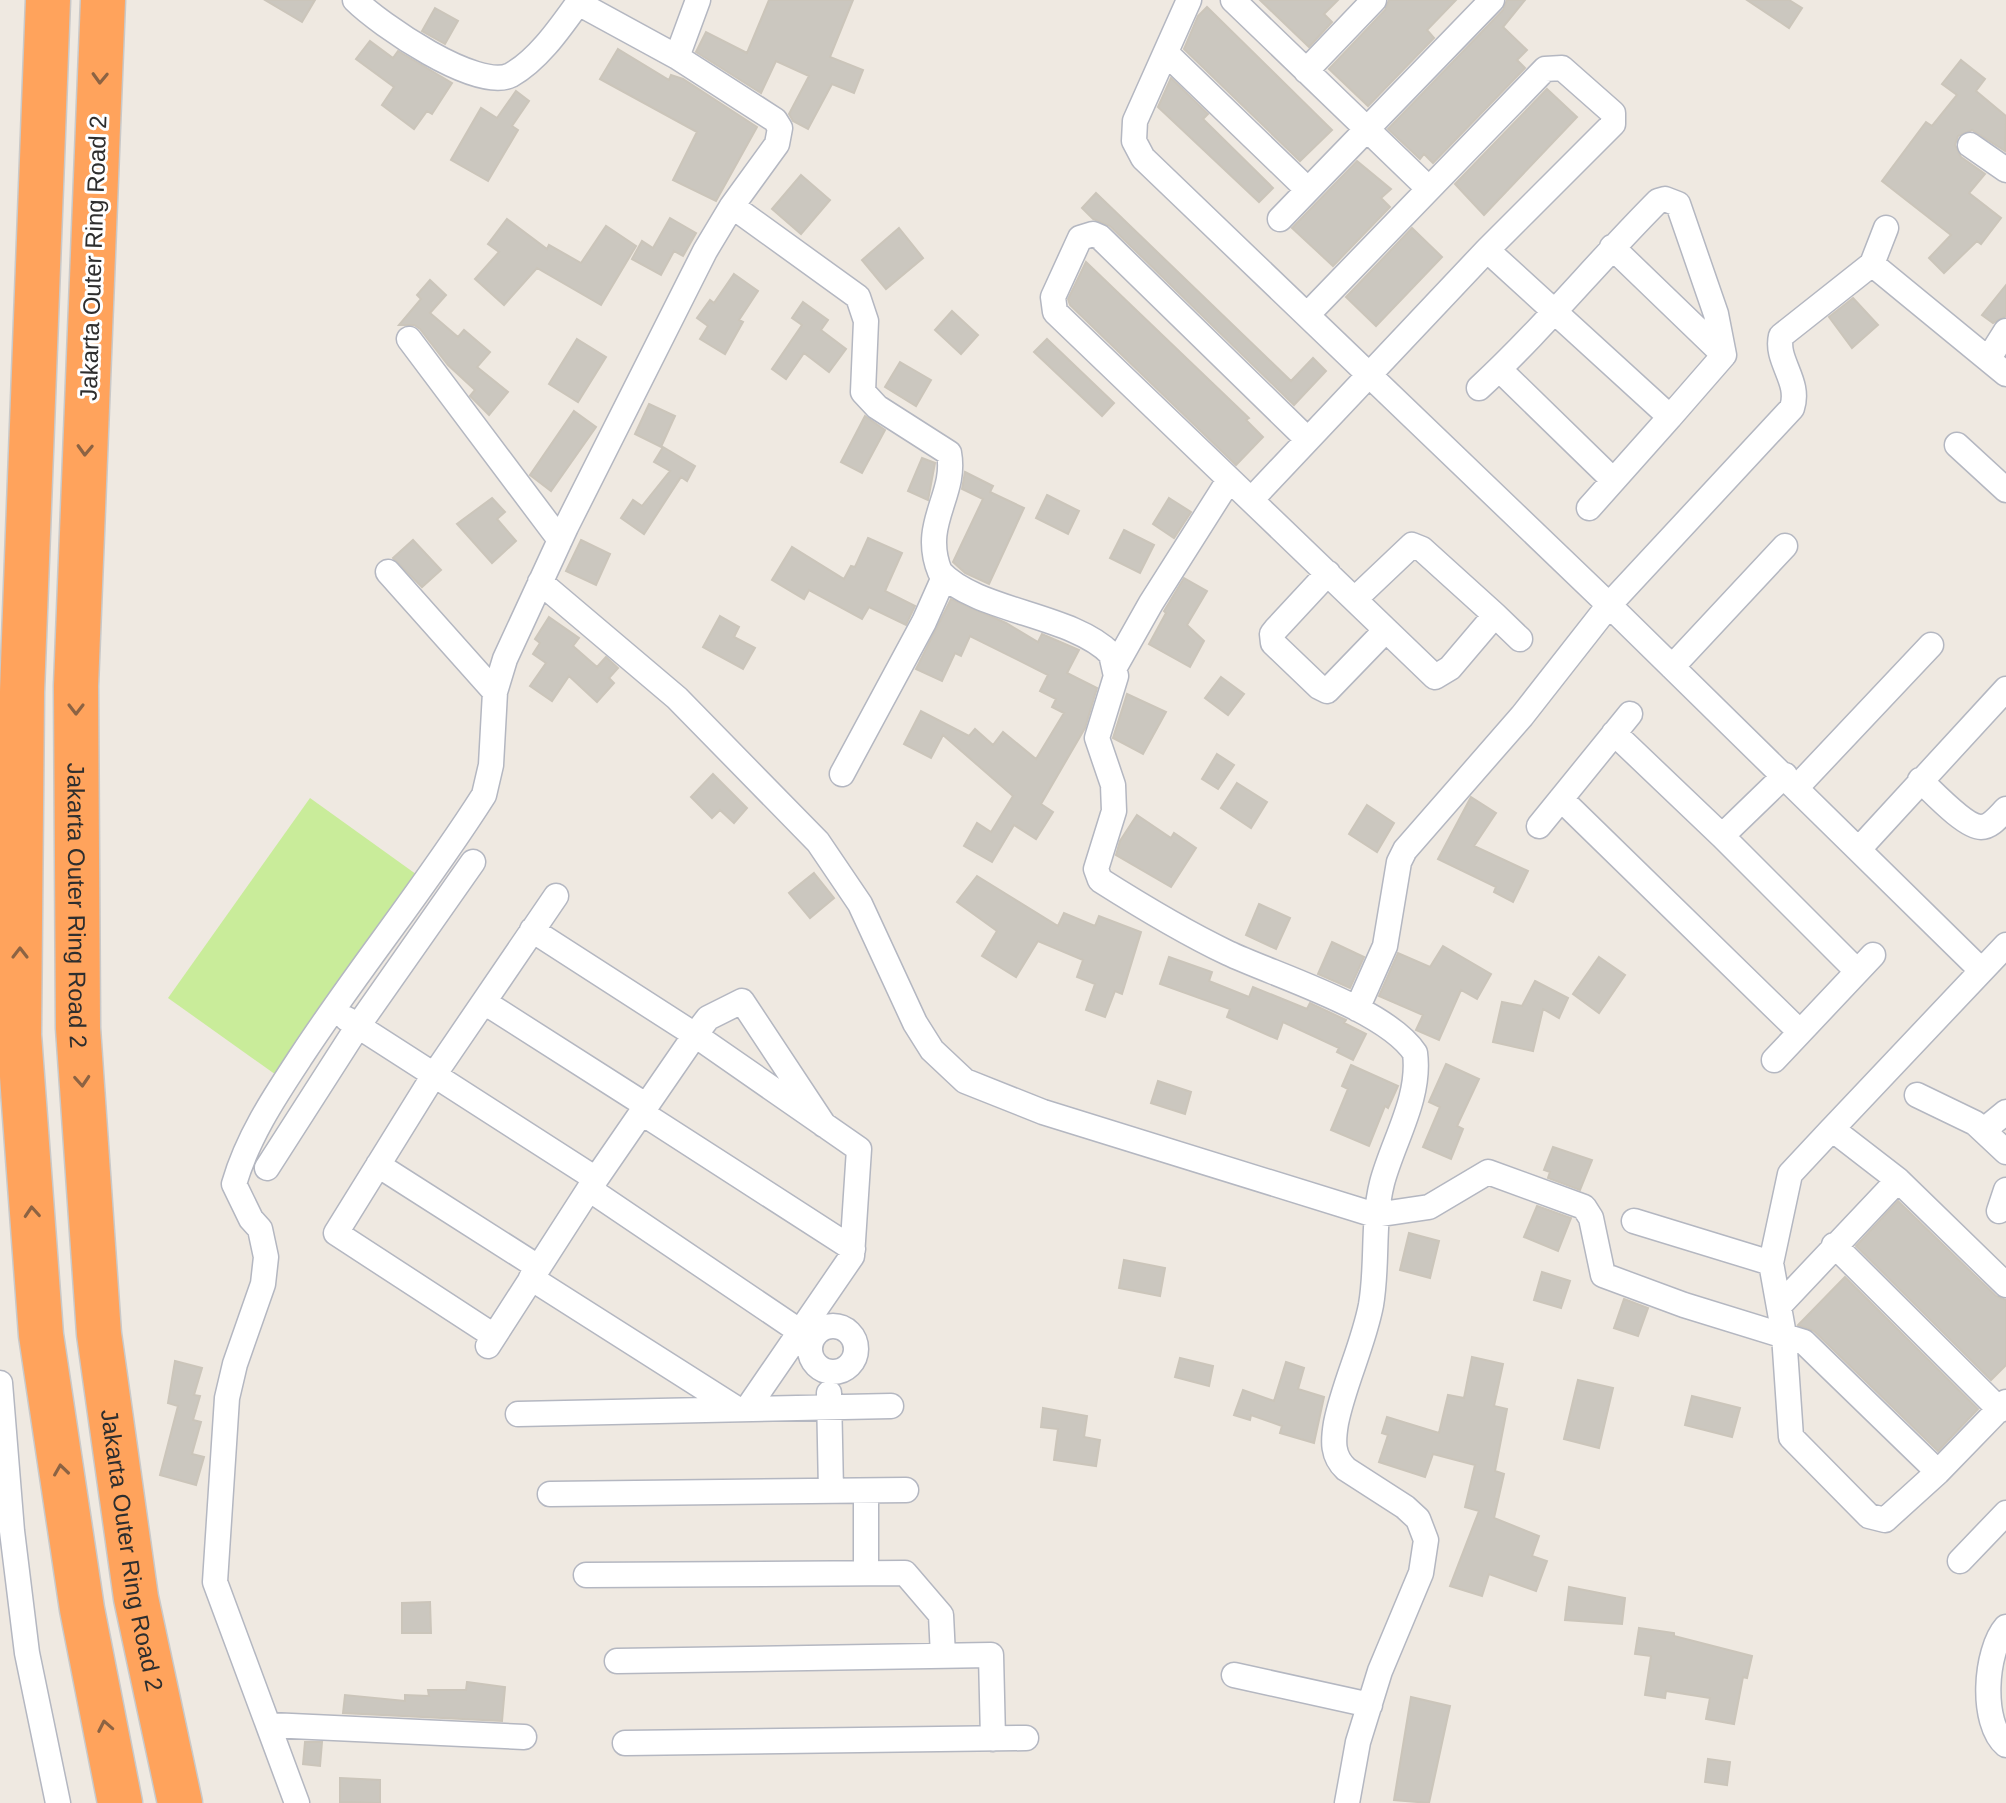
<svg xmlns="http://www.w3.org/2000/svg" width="2006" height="1803" font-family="Arial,sans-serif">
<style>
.pitch{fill:#c9ec9a}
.building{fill:#cbc7bf;stroke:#cbc5ba;stroke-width:2}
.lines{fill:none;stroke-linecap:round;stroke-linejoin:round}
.street-casing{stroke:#b4b7c1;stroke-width:27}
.highway-casing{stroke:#c9c9c9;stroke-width:47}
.street{stroke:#fff;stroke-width:24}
.highway{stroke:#ffa35c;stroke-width:44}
.oneway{stroke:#8c6343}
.labels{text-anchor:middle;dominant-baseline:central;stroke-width:6;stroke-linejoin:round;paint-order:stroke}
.street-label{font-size:24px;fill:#2e2e2e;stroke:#fff}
</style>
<rect width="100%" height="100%" fill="#efe9e1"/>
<path class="pitch" d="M310 798 420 877 279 1077 168 998Z"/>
<path class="building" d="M265 0H315L302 22Z
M769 0H853L830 57 863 70 854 93 832 84 808 129 793 121 789 114 809 76 776 61 761 93 696 52 706 32 747 53Z
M1260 0H1338L1324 14 1332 22 1309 47Z
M1389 0H1456L1427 30 1434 38 1368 106 1329 69 1385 10Z
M1507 0H1525L1503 27 1527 50 1517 60 1525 68 1433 163 1424 154 1420 159 1388 129 1503 10Z
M1747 0H1789L1802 8 1789 28Z
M1207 7 1332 130 1300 161 1184 49 1198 16Z
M435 8 458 21 445 44 422 31Z
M370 41 393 58 398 51 452 83 432 114 427 111 414 129 382 105 394 87 356 59Z
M618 49 669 80 671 75 683 79 757 127 716 201 673 180 697 132 600 79Z
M1961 60 1985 79 1976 91 2006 116 2005 151 1972 130 1958 136 1955 145 1961 157 1985 174 1969 193 2001 218 1981 244 1977 241 1944 273 1929 258 1951 235 1882 181 1926 122 1932 126 1957 95 1942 84Z
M1171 78 1208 114 1203 119 1273 188 1259 202 1158 107Z
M1547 89 1577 117 1484 215 1455 184Z
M516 91 529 101 512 126 518 130 488 181 451 160 481 108 497 118Z
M1357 161 1391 189 1381 198 1390 207 1333 266 1292 228Z
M801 175 830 200 801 234 772 209Z
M1096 193 1291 381 1313 358 1326 371 1294 405 1110 226 1093 219 1082 208Z
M670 218 696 233 683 256 674 251 661 275 632 259 642 241 653 248Z
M507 219 547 249 549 245 581 263 606 226 636 246 601 305 537 268 504 305 475 279 499 252 488 244Z
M899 228 923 258 886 289 862 260Z
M1412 228 1442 257 1376 326 1346 297Z
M1086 262 1249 418 1246 420 1263 437 1236 465 1070 305 1068 299Z
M734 274 758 291 739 320 743 322 725 354 700 339 708 326 697 318 710 300 714 303Z
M430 280 446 295 430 313 458 337 464 330 490 352 477 367 508 392 489 415 470 396 475 390 448 365 420 329 414 325H399L421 299 417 295Z
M2006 285V316L1993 323 1982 315Z
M1853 298 1878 325 1852 348 1829 317Z
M803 302 828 320 821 330 846 349 829 372 804 353 786 379 772 369 802 325 792 318Z
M952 311 978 335 961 354 935 330Z
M577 339 606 357 578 402 549 384Z
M1047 339 1114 403 1102 416 1034 352Z
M900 362 931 380 916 406 885 387Z
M649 404 675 416 661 447 635 434Z
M574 411 596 427 551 491 530 475Z
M865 416 885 430 862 473 841 462Z
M663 447 695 466 687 481 681 477 644 534 621 518 633 500 642 506 670 471 654 462Z
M922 458 935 463 928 500 908 491Z
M965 472 993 486 990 492 1024 508 989 584 965 573 953 562 983 499 962 489Z
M1047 495 1079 511 1068 534 1036 518Z
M492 498 505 512 497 519 516 541 492 563 457 524Z
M1169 498 1191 512 1174 538 1153 524Z
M1124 530 1154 545 1140 573 1110 558Z
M868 538 902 553 885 591 915 606 906 625 869 607 862 619 809 590 804 599 772 580 792 547 844 579 851 566 855 567Z
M413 540 441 570 422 587 393 558Z
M581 540 610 554 596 585 566 571Z
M1184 578 1207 591 1187 625 1204 641 1190 667 1149 644 1166 613 1164 611Z
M951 599 1006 623 1038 642 1042 634 1079 650 1067 673 1097 688 1085 728 1041 804 1053 812 1036 839 1014 825 992 862 964 846 977 823 991 832 1013 796 943 735 931 758 904 744 921 711 969 736 975 729 993 745 1003 732 1036 759 1064 713 1052 707 1056 699 1040 691 1048 675 970 636 961 656 955 653 942 681 916 669Z
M720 616 739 627 734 637 755 648 743 669 703 647Z
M549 617 579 638 573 646 597 667 606 657 618 668 609 678 614 683 597 702 569 676 552 701 530 686 546 663 533 654 540 643 535 639Z
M1221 677 1244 694 1228 715 1205 698Z
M1127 694 1166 712 1143 754 1113 738Z
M1217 754 1234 765 1218 789 1202 779Z
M713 774 747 808 734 823 720 810 712 818 691 797Z
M1237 783 1267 802 1251 828 1221 808Z
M1471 797 1496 813 1474 846 1528 871 1513 902 1494 892 1496 887 1438 859Z
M1367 805 1394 823 1377 852 1349 834Z
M1137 815 1171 838 1174 833 1196 848 1171 887 1116 855 1120 841Z
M814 873 834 898 810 918 789 893Z
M977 876 1058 926 1064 913 1095 926 1099 916 1141 932 1122 994 1115 991 1105 1017 1086 1010 1095 984 1077 977 1083 960 1038 941 1016 977 982 956 997 931 957 902Z
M1259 904 1290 918 1276 949 1246 935Z
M1332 942 1364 957 1350 988 1318 974Z
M1443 946 1491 974 1477 999 1461 990 1439 1040 1416 1030 1423 1015 1379 996 1398 953 1430 967Z
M1169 957 1212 972 1209 981 1249 997 1253 987 1307 1009 1310 1003 1346 1020 1344 1023 1366 1034 1353 1060 1337 1052 1339 1048 1283 1022 1277 1039 1227 1017 1230 1009 1160 984Z
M1599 957 1625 975 1599 1013 1573 994Z
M1535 981 1568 998 1559 1018 1543 1009 1533 1051 1493 1042 1502 1002 1522 1006Z
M1446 1064 1479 1079 1457 1126 1463 1129 1451 1159 1423 1147 1440 1107 1429 1102Z
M1351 1065 1398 1086 1388 1108 1385 1106 1369 1146 1331 1130 1348 1089 1342 1086Z
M1158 1081 1191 1092 1185 1114 1151 1103Z
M1553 1147 1592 1160 1580 1190 1548 1178 1550 1172 1544 1170Z
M1898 1201 1996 1296 2006 1300V1365L1991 1380 1856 1246Z
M1537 1206 1571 1218 1558 1251 1524 1237Z
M1409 1233 1439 1241 1430 1278 1400 1270Z
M1124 1260 1165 1268 1160 1296 1119 1288Z
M1542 1272 1570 1281 1561 1308 1534 1300Z
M1845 1277 1978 1409 1938 1451 1814 1331 1798 1325Z
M1624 1299 1648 1308 1638 1336 1614 1328Z
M1472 1357 1503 1364 1494 1406 1507 1409 1495 1471 1504 1474 1494 1518 1539 1536 1532 1556 1547 1561 1536 1591 1489 1574 1482 1596 1450 1586 1479 1511 1465 1507 1475 1465 1433 1454 1425 1477 1379 1462 1388 1435 1382 1433 1387 1417 1439 1433 1448 1395 1464 1398Z
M1180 1358 1213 1366 1209 1386 1175 1377Z
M175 1361 202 1368 194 1395 200 1396 193 1420 201 1422 192 1454 204 1457 196 1485 160 1475 178 1406 168 1403Z
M1286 1362 1304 1368 1298 1389 1324 1397 1314 1443 1280 1433 1282 1426 1251 1415 1250 1420 1234 1415 1243 1390 1274 1401Z
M1578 1380 1613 1388 1599 1448 1564 1439Z
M1692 1396 1740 1408 1732 1437 1685 1425Z
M1043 1408 1087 1416 1084 1437 1100 1440 1096 1466 1054 1460 1058 1429 1041 1427Z
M1569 1587 1625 1598 1622 1624 1565 1620Z
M430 1602 431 1633H402V1603Z
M1639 1628 1674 1633V1636L1752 1656 1747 1678 1743 1677 1734 1724 1706 1719 1710 1698 1666 1691 1665 1698 1645 1695 1651 1656 1635 1654Z
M467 1682 505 1687 502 1721 343 1713 345 1695 405 1701V1695L429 1696 428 1690H466Z
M1411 1697 1450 1706 1429 1803 1394 1800Z
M305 1742H322L320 1766 303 1764Z
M1708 1759 1730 1762 1727 1785 1705 1782Z
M340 1778 380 1780V1803L340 1802Z"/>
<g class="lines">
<defs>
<path id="street" d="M355 0C379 24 477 92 511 75 538 60 560 28 578 3L677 57
M1189 0 1135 121 1134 141 1143 158 1609 605 1981 970
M1233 0 1428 188
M1166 53 1308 190 1492 0
M1306 71 1374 0
M1970 145 2006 170
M732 206 858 297 866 321 863 392 877 407 949 453C957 496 920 523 940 572 977 612 1072 614 1111 654L1116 676 1097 738 1113 785 1114 811 1096 869 1100 880C1141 906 1184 932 1228 953 1277 976 1386 1009 1415 1053 1421 1098 1393 1141 1382 1183 1372 1223 1378 1264 1371 1305 1363 1346 1344 1383 1336 1423 1333 1441 1332 1456 1346 1469L1405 1507 1418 1519 1426 1540 1421 1573 1380 1671 1358 1742 1347 1803
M1280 219 1308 190
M1612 247 1724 355
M1872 264 1886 228
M409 339 560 540
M1989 358 2006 331
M1499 369 1612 479
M1479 388C1542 330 1597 262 1658 201L1665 199 1678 204 1716 314 1724 355 1670 417 1487 250
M1306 438 1100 237 1093 234 1080 238 1053 297 1055 312 1251 500 1487 250 1613 124V113L1562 68 1545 69 1308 314
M1957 445 2006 490
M1251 500 1435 677 1450 668 1495 615 1422 549 1412 545 1355 599
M1589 508 1670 417
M388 572 495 692
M1328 573 1276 629 1272 634 1273 643 1319 687 1327 691 1384 632
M540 582 677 698 818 842 860 904 915 1023 932 1050 965 1081 1043 1112 1375 1215 1429 1207 1488 1172 1584 1207 1591 1218 1603 1275 1684 1305 1804 1342 1938 1472
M1495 615 1520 639
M1116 665 1151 603 1229 480
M1672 667 1785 546
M1614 733 1722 836 1785 775
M842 774 924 622 944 577
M1920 780C1932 791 1965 827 1981 827 1991 827 1999 816 2006 809
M1797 787 1931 645
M1561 799 1800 1032
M1539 826 1630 714
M1722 836 1857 971
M1859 849 2006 689
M2006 945 1832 1129 1898 1180 2006 1285
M484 1002 647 1106
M1357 1009 1385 946 1399 862 1405 850 1522 716 1609 605 1792 408C1801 381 1775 361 1781 336L1872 264 2006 374
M347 1019 596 1179
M1774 1060 1873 955
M1917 1095 1975 1123 2006 1152
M642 1113 853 1249
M1832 1129 1790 1174 1771 1263 1784 1335 1791 1437 1869 1516 1885 1520 1938 1472 2006 1402
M1984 1130 2006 1112
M378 1165 538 1267
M267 1168 358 1026 473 862
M589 1189 811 1339
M1999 1211 2006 1190
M1634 1221 1771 1263
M1834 1245 2000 1410
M531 1278 737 1409
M1780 1305 1898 1180
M810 1349a23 23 0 1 1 46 0a23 23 0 1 1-46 0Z
M494 1336 336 1233 434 1075 556 896
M488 1346 589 1189 695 1035 532 930
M0 1383 12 1531 27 1653 58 1803
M829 1393 831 1491
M747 1409 852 1256 859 1149 695 1035 708 1018 742 1001 824 1125
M518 1414 891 1406
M866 1491V1573
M550 1494 906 1490
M1960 1561 2006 1513
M586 1575 905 1573 941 1615 943 1656
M2006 1627C1985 1651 1980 1723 2006 1745
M617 1661 991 1655 993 1739
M1234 1675 1370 1705
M270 1725 524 1737
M625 1743 1026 1738
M297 1803 215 1582 227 1398 235 1364 263 1284 266 1257 260 1229 251 1219 234 1184C248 1136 275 1096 302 1055 360 967 427 885 484 795L491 765 495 692 505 659 566 527 705 251 732 206 777 144 780 128 775 120 677 57 698 0"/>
<g id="highway">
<path d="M48 0 22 692 19 1035 41 1335 82 1609 120 1803"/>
<path id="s1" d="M103 0 76 686 78 1028 99 1334 136 1598 180 1803"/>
</g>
</defs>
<use href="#street" class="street-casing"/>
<use href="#highway" class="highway-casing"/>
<use href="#street" class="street"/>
<use href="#highway" class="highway"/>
</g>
<defs><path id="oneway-chevron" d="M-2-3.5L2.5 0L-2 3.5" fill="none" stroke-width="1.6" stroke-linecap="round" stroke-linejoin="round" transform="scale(2)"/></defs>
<g class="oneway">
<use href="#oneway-chevron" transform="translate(100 78) rotate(92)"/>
<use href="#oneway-chevron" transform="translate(85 450) rotate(92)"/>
<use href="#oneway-chevron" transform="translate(76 709) rotate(90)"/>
<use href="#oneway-chevron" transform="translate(20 953) rotate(-90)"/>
<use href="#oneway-chevron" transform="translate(82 1081) rotate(86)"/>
<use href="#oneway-chevron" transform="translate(32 1212) rotate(-94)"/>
<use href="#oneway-chevron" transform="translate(61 1470) rotate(-98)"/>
<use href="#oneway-chevron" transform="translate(105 1726) rotate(-101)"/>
</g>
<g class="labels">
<g class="street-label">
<text transform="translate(93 258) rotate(-88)">Jakarta Outer Ring Road 2</text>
<text stroke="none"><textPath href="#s1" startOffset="906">Jakarta Outer Ring Road 2</textPath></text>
<text stroke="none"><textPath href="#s1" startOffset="1554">Jakarta Outer Ring Road 2</textPath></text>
</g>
</g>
</svg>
